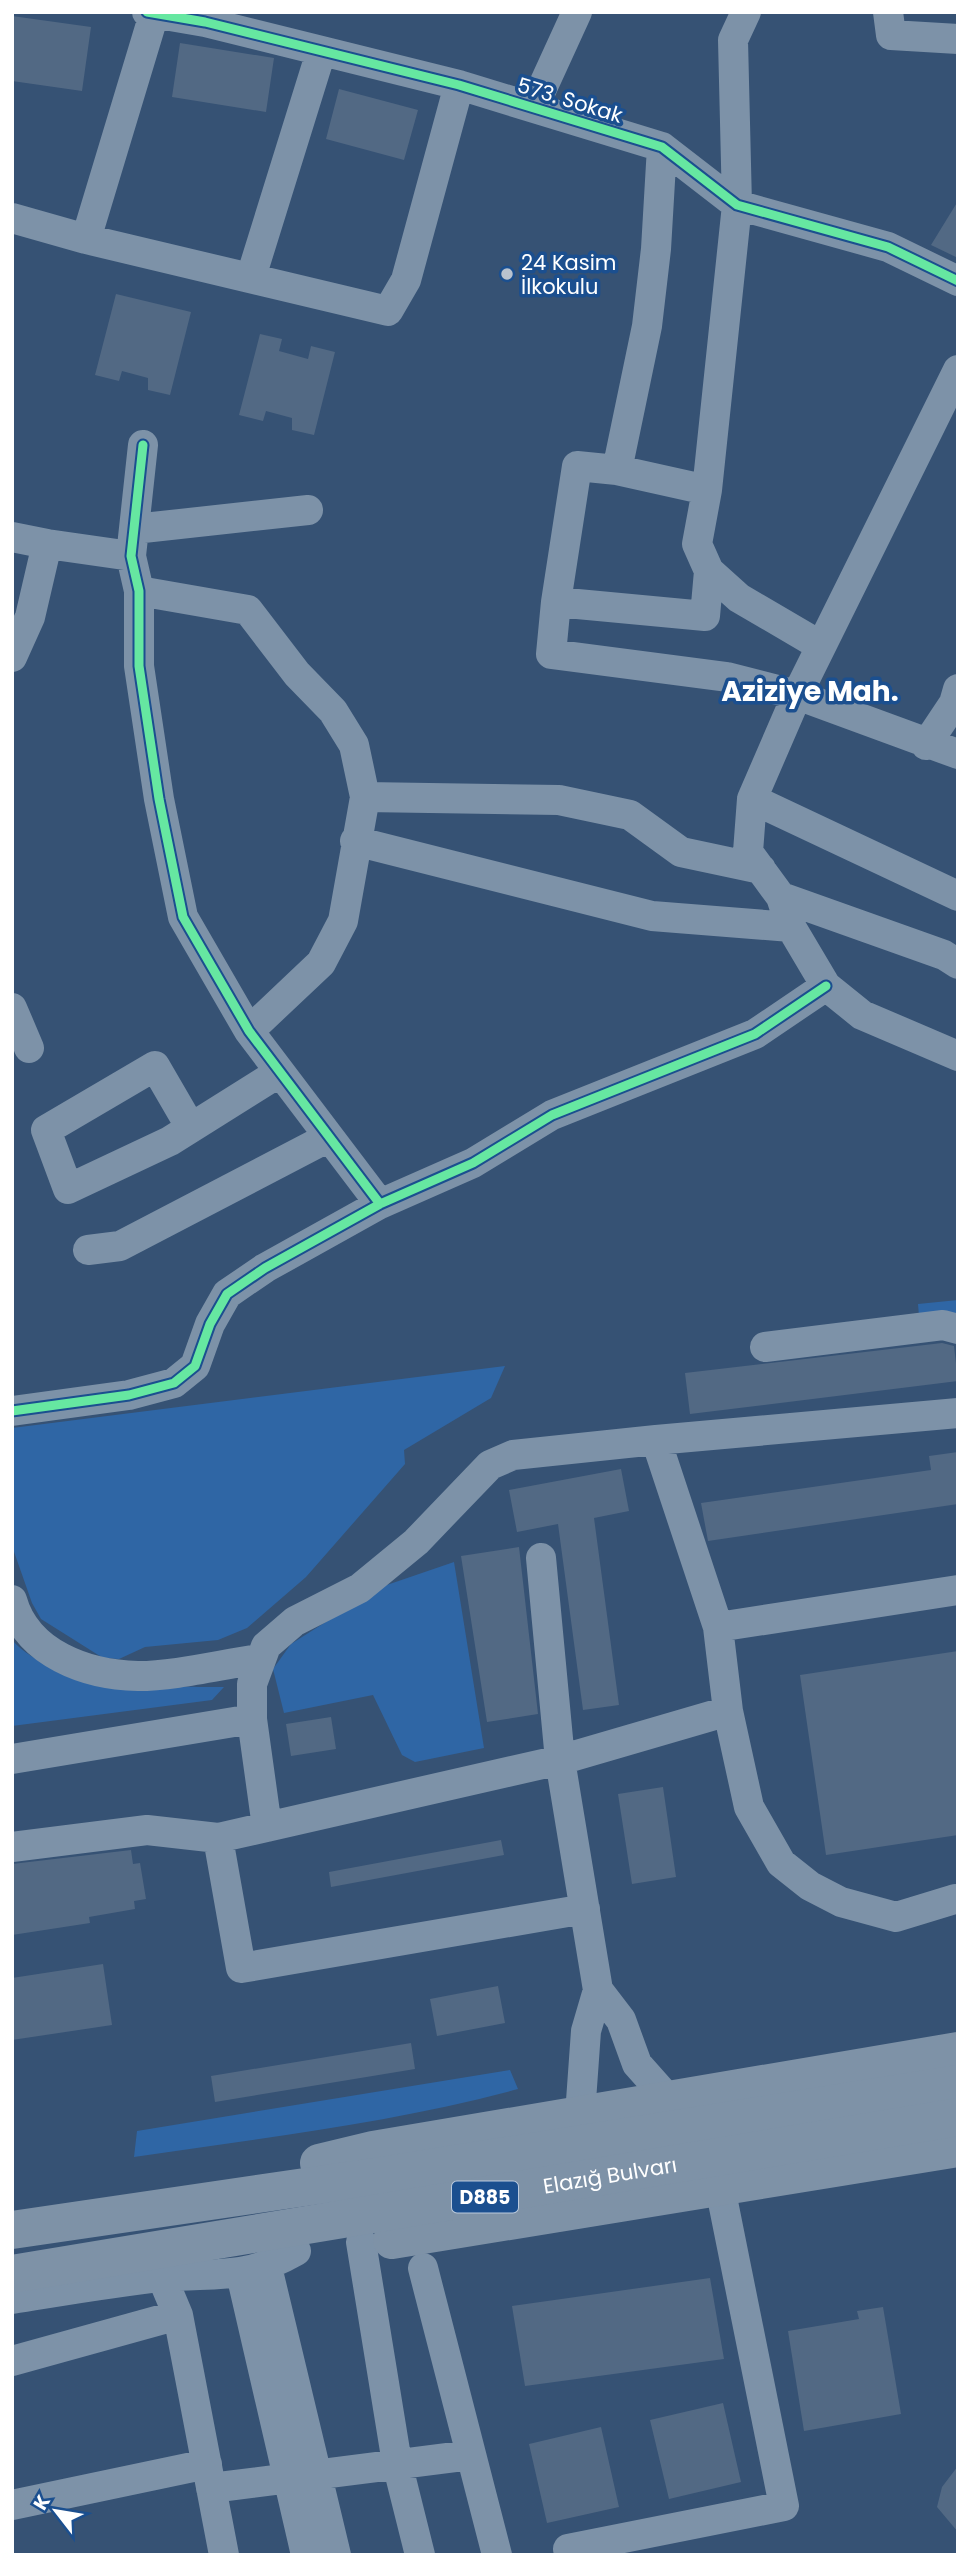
<svg xmlns="http://www.w3.org/2000/svg" width="970" height="2567" font-family="Poppins,sans-serif">
<style>
.green{fill:#2f66a5}
.building{fill:#526984}
.lines{fill:none;stroke-linecap:round;stroke-linejoin:round}
.minor{stroke:#7d92a8;stroke-width:30}
.highway{stroke:#7e92a7;stroke-width:38}
.cycleway-casing{stroke:#1b4f8f;stroke-width:13}
.cycleway{stroke:#66e7a1;stroke-width:9}
.poi-dot{fill:#b9c2ce;stroke:#1b4f8f;stroke-width:2.5}
.labels{text-anchor:middle;dominant-baseline:central;stroke-width:7;stroke-linejoin:round;paint-order:stroke}
.shield{fill:#1b4f8f;stroke:#bbcadd;stroke-width:2}
.shield-label{font-size:19px;font-weight:bold;fill:#fff}
.street-label{font-size:21px;fill:#fff;stroke:#1b4f8f}
.poi-label{font-size:21px;fill:#fff;stroke:#1b4f8f;text-anchor:start}
.district-label{font-size:28px;font-weight:bold;fill:#fff;stroke:#1b4f8f}
</style>
<rect width="100%" height="100%" fill="#365274"/>
<path class="green" d="M958 1300V1316H919L918 1304Z
M505 1366 491 1398 404 1450 405 1464 306 1577 247 1628 218 1640 145 1647 119 1659 103 1658 41 1619 32 1603 12 1546V1428Z
M454 1562 484 1748 415 1762 402 1755 373 1695 284 1713 273 1669 291 1644 381 1587Z
M12 1640C53 1687 166 1687 224 1687L212 1700 12 1726Z
M510 2070 518 2089C392 2123 262 2138 134 2157L137 2131Z"/>
<path class="building" d="M12 16 91 27 82 91 12 81Z
M180 43 274 58 266 112 172 97Z
M339 89 418 110 404 160 326 139Z
M958 201V258L931 245Z
M116 294 191 312 170 395 148 390V378L122 371 119 381 95 375Z
M260 334 282 339 279 351 308 359 311 346 335 352 314 435 292 430V418L266 411 263 421 239 415Z
M942 1343 954 1346 958 1381 690 1414 685 1373Z
M958 1452V1504L708 1541 701 1503 931 1470 929 1456Z
M621 1469 629 1511 594 1518 619 1705 583 1710 558 1524 517 1532 509 1490Z
M519 1547 538 1714 487 1722 461 1556Z
M958 1651V1835L826 1855 800 1675Z
M331 1717 336 1749 291 1756 286 1724Z
M663 1787 676 1877 632 1884 618 1794Z
M501 1840 504 1855 331 1887 329 1872Z
M131 1850 133 1864 140 1863 146 1899 134 1901 135 1909 89 1917 90 1923 12 1935V1864Z
M103 1964 112 2025 12 2040V1978Z
M498 1986 505 2023 437 2036 430 1999Z
M411 2043 415 2069 215 2102 211 2076Z
M710 2278 724 2359 525 2386 512 2306Z
M883 2307 901 2414 804 2431 788 2331 859 2319 857 2311Z
M723 2403 741 2482 669 2499 650 2420Z
M601 2427 619 2507 547 2523 529 2444Z
M958 2466V2532L937 2507 942 2487Z"/>
<g class="lines">
<path class="minor" d="M147 12 205 22 459 85 662 147 737 205 888 247 958 281
M746 12 733 40 737 205 707 490 697 544 709 571 739 598 821 646
M888 12 891 35 958 39
M534 106 577 12
M12 218 86 239 388 311 406 280 459 85
M86 239 154 14
M251 277 321 52
M958 370 797 695 752 799 748 852 781 897 791 927 826 986 862 1015 958 1056
M143 445 131 556 139 591V666L159 799 183 917 249 1031 380 1204
M617 470 647 326 656 249 662 147
M134 529 308 510
M12 537 47 544
M709 571 705 616 556 602 551 654 727 677 797 695 958 754
M139 591 248 610 297 674 333 711 354 745 365 797 343 921 321 963 249 1031
M556 602 577 466 617 470 707 490
M12 657 30 617 47 544 131 556
M926 745 954 703 958 689
M365 797 559 800 630 815 681 852 761 869
M752 799 958 896
M355 841 652 916 791 927
M781 897 944 955 958 964
M12 1008 29 1048
M191 1128 155 1066 46 1130 68 1189 170 1141 280 1072
M88 1250 120 1246 329 1137
M765 1347 943 1325 958 1329
M12 1411 129 1395 174 1383 195 1366 210 1324 227 1294 265 1268 380 1204 473 1163 552 1115 755 1034 826 986
M656 1440 958 1413
M541 1558 560 1760 598 1990 586 2031 580 2115
M12 1600C27 1654 87 1675 138 1676 176 1676 223 1664 261 1659
M718 1627 958 1590
M12 1759 252 1719
M267 1827 252 1719V1684L266 1646 295 1621 360 1588 416 1542 490 1465 513 1455 656 1440 718 1627 728 1711 749 1807 781 1863 810 1886 841 1902 896 1917 955 1899
M218 1838 241 1968 585 1909
M12 1847 147 1830 218 1838 560 1760 728 1711
M598 1990 621 2020 637 2064 669 2100
M361 2242 397 2463 420 2555
M267 2267 336 2555
M423 2268 497 2555
M241 2274 306 2555
M162 2277 178 2315 224 2555
M12 2299C62 2291 112 2282 161 2277 218 2272 243 2281 296 2251
M12 2361 178 2315
M211 2488 471 2455
M12 2505 207 2464
M568 2549 784 2506 720 2187"/>
<g class="highway">
<path d="M319 2163 373 2150 958 2051"/>
<path d="M12 2230 374 2177 958 2084"/>
<path d="M392 2240 958 2148"/>
<path id="s1" d="M12 2274 958 2117"/>
</g>
<defs>
<path id="cycleway" d="M147 12 205 22 459 85 662 147 737 205 888 247 958 281
M143 445 131 556 139 591V666L159 799 183 917 249 1031 380 1204
M12 1411 129 1395 174 1383 195 1366 210 1324 227 1294 265 1268 380 1204 473 1163 552 1115 755 1034 826 986"/>
</defs>
<use href="#cycleway" class="cycleway-casing"/>
<use href="#cycleway" class="cycleway"/>
</g>
<circle class="poi-dot" cx="507" cy="274" r="7"/>
<g class="labels">
<rect class="shield" x="452" y="2181.5" width="66" height="31" rx="5"/>
<g class="shield-label">
<text x="485" y="2197">D885</text>
</g>
<g class="street-label">
<text transform="translate(570 100) rotate(17)">573. Sokak</text>
<text stroke="none"><textPath href="#s1" startOffset="606">Elazığ Bulvarı</textPath></text>
</g>
<g class="poi-label">
<text x="521" y="262">24 Kasim<tspan x="521" dy="24">İlkokulu</tspan></text>
</g>
<g class="district-label">
<text x="810" y="691">Aziziye Mah.</text>
</g>
</g>
<rect width="970" height="2567" fill="none" stroke="#ffffff" stroke-width="28"/>
<g transform="translate(56 2511) rotate(301)" stroke="#1b4f8f" stroke-width="5" paint-order="stroke">
<path d="M0-5L12 26L0 18L-12 26Z" fill="#ffffff"/>
<text y="-10" font-size="19" font-weight="bold" text-anchor="middle" fill="#ffffff">K</text>
</g>
</svg>
